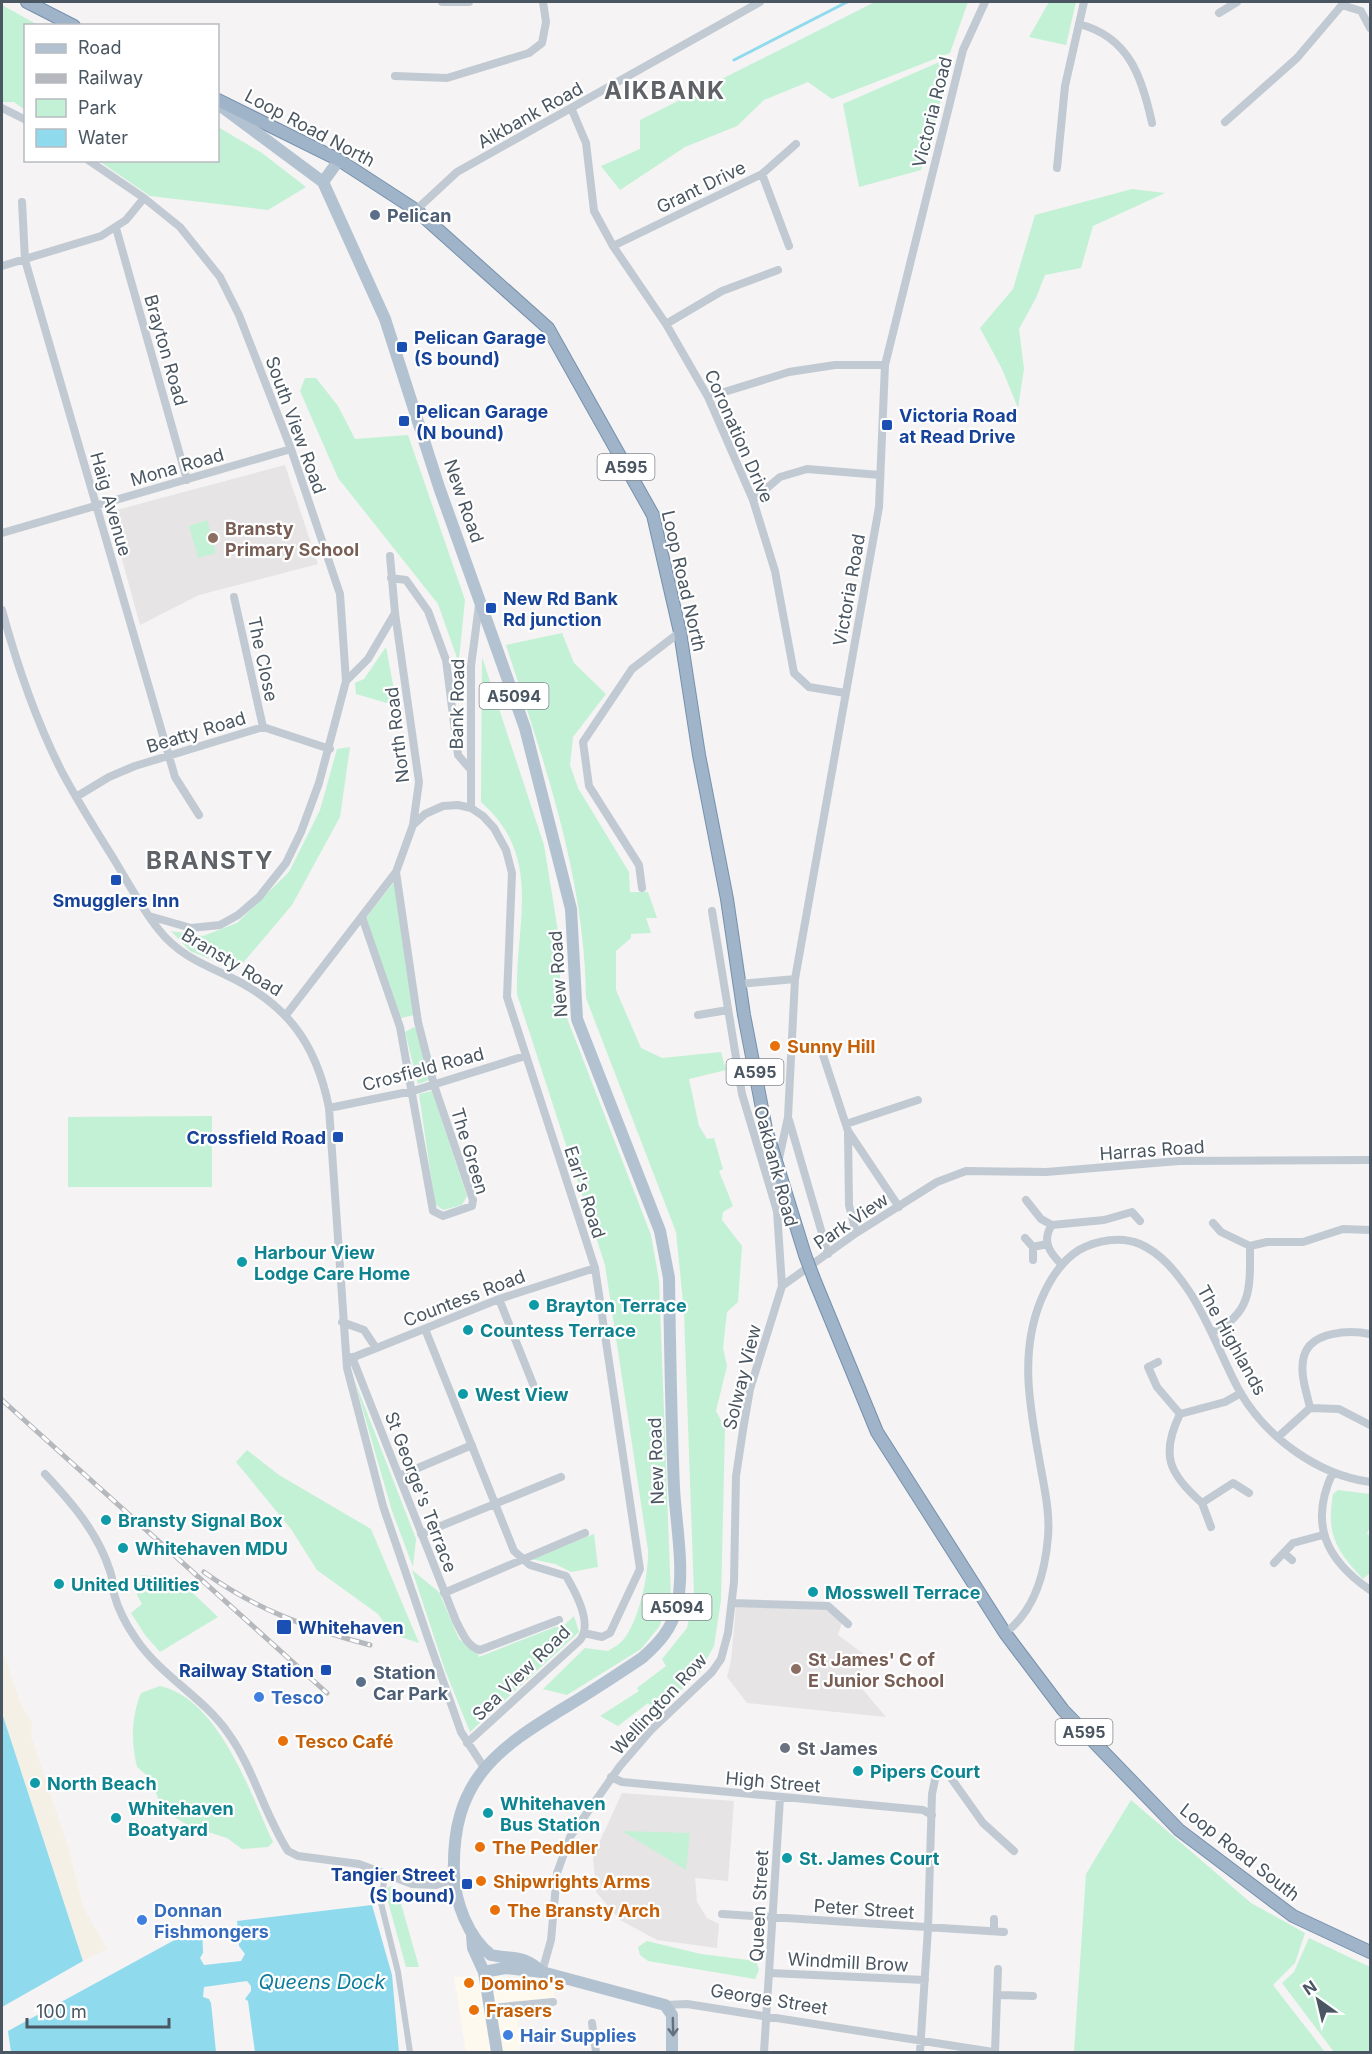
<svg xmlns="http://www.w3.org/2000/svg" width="1372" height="2054" font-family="Inter,sans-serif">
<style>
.commercial{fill:#fdf9ef}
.education{fill:#e6e4e5}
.green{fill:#c3f1d5}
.sand{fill:#f5f0e5}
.water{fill:#90daee}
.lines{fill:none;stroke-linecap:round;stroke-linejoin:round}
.stream{stroke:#90daee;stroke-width:3}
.trunk-casing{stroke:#7690ad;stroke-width:14}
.pedestrian{stroke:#c1cad2;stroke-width:6}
.minor{stroke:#c1cad2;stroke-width:8}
.primary{stroke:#b3c2d1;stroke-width:12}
.trunk{stroke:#9fb4c9;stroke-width:12}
.rail-casing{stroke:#b5b8bd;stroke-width:5}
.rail{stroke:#fff;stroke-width:3;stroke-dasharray:9;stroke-linecap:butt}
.trunk-bridge-casing{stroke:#7690ad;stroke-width:14;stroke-linecap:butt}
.trunk-bridge{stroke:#9fb4c9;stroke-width:12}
.oneway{stroke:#64717d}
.service-dot{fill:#5c6f8a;stroke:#fff;stroke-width:2}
.transit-dot{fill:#1a4fb4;stroke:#fff;stroke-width:2}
.education-dot{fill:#8d6e63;stroke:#fff;stroke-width:2}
.food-dot{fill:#e8710a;stroke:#fff;stroke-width:2}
.culture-dot{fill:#0f9aa8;stroke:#fff;stroke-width:2}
.shop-dot{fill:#3f7fe0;stroke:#fff;stroke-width:2}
.worship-dot{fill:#6b7280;stroke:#fff;stroke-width:2}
.labels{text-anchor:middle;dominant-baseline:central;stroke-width:4.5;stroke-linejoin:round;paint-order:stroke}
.shield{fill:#fff;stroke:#808990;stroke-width:1.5}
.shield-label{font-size:16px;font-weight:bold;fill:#4a5661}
.street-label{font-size:18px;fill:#4a5661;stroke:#fff}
.service-label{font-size:18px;font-weight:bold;fill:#4e5e75;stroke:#fff;text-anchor:start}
.transit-label{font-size:18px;font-weight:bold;fill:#164399;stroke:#fff;text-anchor:start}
.education-label{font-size:18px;font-weight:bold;fill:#785e54;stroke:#fff;text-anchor:start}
.food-label{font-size:18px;font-weight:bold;fill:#c56008;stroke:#fff;text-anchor:start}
.culture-label{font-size:18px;font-weight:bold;fill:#0d838f;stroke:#fff;text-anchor:start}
.shop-label{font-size:18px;font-weight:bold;fill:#366cbe;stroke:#fff;text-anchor:start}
.worship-label{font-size:18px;font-weight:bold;fill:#5b616d;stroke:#fff;text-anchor:start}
.water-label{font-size:20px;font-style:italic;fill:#0c7c9b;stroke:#fff}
.district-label{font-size:24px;font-weight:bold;letter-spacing:1.5px;fill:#5f6368;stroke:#fff}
</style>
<rect width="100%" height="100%" fill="#f5f3f3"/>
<path class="commercial" d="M495 1976 555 1980 554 2004 516 2008 521 2052H533H466L454 1977Z"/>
<path class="education" d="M285 465 318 564 199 595 140 625 109 512Z
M736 1605 826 1610 842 1622 838 1635 872 1660 853 1678 886 1717 747 1703 727 1677 731 1661Z
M622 1793 734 1801 728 1881 695 1878 697 1902 707 1918 719 1924 717 1948 657 1940 620 1920 596 1892 593 1856Z"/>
<path class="green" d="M875 2H968L950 53 832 99 808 82 764 100 737 126 685 147 620 190 601 166 640 149V120Z
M1049 2H1076L1066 45 1029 37Z
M2 5 38 25 26 26 25 110 14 102H2Z
M944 60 949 71 921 170 859 187 843 104Z
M218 127 262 153 306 187 268 210 150 196 99 161 218 160Z
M1132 189 1165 193 1093 226 1081 268 1045 275 1036 298 1019 329 1024 369 1018 408 1002 369 980 328 1013 289 1035 215Z
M305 378H316L338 406 355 439 408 435 465 600 458 669 456 655 438 604 338 478 300 391Z
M207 520 216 553 198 558 189 526Z
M562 633 574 663 606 694 573 737 570 765 578 788 629 872 630 892H648L657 918H646L651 933 631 934V938L616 951V990L641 1048 662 1058 721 1052 726 1070 689 1079 699 1126 707 1139 714 1138 723 1169 719 1171 733 1206 723 1212 722 1220 742 1246 738 1302 727 1312 723 1348 727 1366 716 1411 725 1428 721 1600 714 1646 699 1673 678 1693 653 1709 648 1703 618 1726 600 1716 639 1691 637 1688 666 1666 662 1659 687 1628 694 1594 684 1312 676 1232 586 998C585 876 543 759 506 645Z
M386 647 397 706 356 694 355 683 364 679Z
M482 657 544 845 558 931 561 997 567 1018 651 1235 659 1280 671 1599 659 1627 641 1649 567 1695 543 1689 585 1648 608 1651C613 1648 620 1644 623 1640 639 1622 649 1573 648 1550L605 1265 517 994C515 923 544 857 481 802Z
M350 747 340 817 292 905 237 970 190 951 171 931 203 936 237 923 289 872 320 810 337 749Z
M394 882 414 1015 401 1018 365 919Z
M414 1027 417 1030 429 1080 418 1084 405 1032Z
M432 1091 467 1196 462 1205 443 1210 435 1204 419 1094Z
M212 1116V1187H68V1117Z
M354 1379 416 1539 413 1567 392 1511Z
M247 1450 279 1475 371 1529 419 1643 392 1634 378 1614 317 1570 291 1529 236 1462Z
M1338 1490 1370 1494V1526L1367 1534 1370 1536V1573L1363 1579C1336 1550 1326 1535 1333 1494Z
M594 1534 598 1567 571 1572 555 1564 531 1559Z
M412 1570 439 1592 459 1639 478 1653 479 1657 555 1627H562L574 1616 579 1632 470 1732 445 1670Z
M141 1575 178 1579 218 1617 160 1652 145 1635 131 1613 142 1604 137 1595Z
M160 1686C219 1699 250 1793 273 1842L268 1847 242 1849 227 1838 189 1826 162 1809 151 1779 137 1767C131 1741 131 1718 141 1693Z
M1131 1800 1251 1903 1305 1933 1295 1963 1273 1985 1325 2052H1074L1086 1874Z
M622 1831 690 1833 686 1870Z
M392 1886 398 1893 419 1967H406L387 1898V1888Z
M1309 1938 1370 1967V2052H1334L1282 1983 1294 1972Z
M647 1941 701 1954 756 1961 759 1970 755 1979 648 1961 640 1955 638 1947Z"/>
<path class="sand" d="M2 1650 21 1705 32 1723 31 1736 69 1850 83 1907 107 1949 83 1961 2 1713Z"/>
<path class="water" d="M2 1713 83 1961 2 2007Z
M372 1905 392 1975 399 2052H255L248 2001 245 1999 251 1991V1986L247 1981 204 1987 203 1997 209 1999 211 2003 216 2052H11L8 2031 202 1925 203 1953 200 1958 204 1965 241 1961 245 1954 239 1946 237 1921Z"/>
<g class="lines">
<path class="stream" d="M734 60 847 2"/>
<defs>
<path id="trunk" d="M27 2 74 26
M218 100 339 160 416 210 548 328 653 515 680 632 699 755 727 899 744 1015 766 1129
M780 1174 805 1255
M814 1279 877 1432 1005 1633 1063 1710 1179 1830 1293 1916 1370 1952"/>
</defs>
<use href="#trunk" class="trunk-casing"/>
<path class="pedestrian" d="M385 1874 381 1903 398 1972 410 2052"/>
<path class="minor" d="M442 2H469
M1342 5 1361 11 1370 28
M1219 13 1237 2
M1079 24C1129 37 1142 77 1152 123
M395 76 447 78 529 53 542 43 546 22 543 2
M2 108 26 120
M572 110 586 143 594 211 613 246 666 324 708 397 753 500 775 571 794 673 809 687 845 693
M1225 122 1297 58 1342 5V2
M88 160 144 198 180 227 220 277 239 315 291 449 340 594 346 681 319 783 301 832 286 863 259 897 238 915 220 925 191 928 149 916
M1057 168 1065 86 1084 2
M762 174 789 246
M22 202 25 260 175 777 199 815
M416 210 457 172 760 2
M116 228 187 480
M613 246 762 174 796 144
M2 266 101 236 126 220 144 198
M666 324 722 291 778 270
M708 397 789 372 835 365H885
M753 500 780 477 807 469 880 475
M2 533 291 449
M391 578 406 580 428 611 446 660 458 755 471 770
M234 597 263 727
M2 610C17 665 36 721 62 772 78 802 97 832 115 861 129 884 142 909 159 930 177 953 200 963 226 975 286 1003 316 1042 329 1108L347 1368 383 1506 429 1641 461 1732 485 1769
M346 681 368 659 395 613
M76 797 109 777 135 766 263 727 330 749
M471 808V666L479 605
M413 825 425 814 443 806 458 805 471 808 483 816 494 828 506 850 512 873 507 997 595 1268 640 1569 610 1633 602 1637 584 1633
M642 888 639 865 589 786 583 742 632 669 680 632
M362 917 400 1027 433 1211 443 1216 472 1206 473 1200 434 1085 418 1022 396 872
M739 984 795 979
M286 1015 396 872 413 825 419 782 395 613 390 556
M698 1015 728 1010
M820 1046 848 1131 899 1207
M329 1108 413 1091 525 1056
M789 1120 828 1254
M846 1124 918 1100
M848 1133 849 1205 856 1233
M772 1191 788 1117 795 979 879 507 885 365 963 50 985 2
M1026 1200 1041 1219 1052 1225
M1213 1223 1221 1232 1250 1246
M1025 1238 1033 1247 1047 1244
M1033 1260V1247
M1062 1265C1050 1253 1041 1241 1052 1225L1104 1220 1132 1212 1140 1221
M782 1286 856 1233 937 1182 966 1171 1046 1172 1179 1161 1370 1160
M499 1299 533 1384
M342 1322 364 1330 376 1348
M425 1329 514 1551 530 1565 566 1576C575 1591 593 1624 580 1640L467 1743
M1213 1332C1253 1313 1250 1285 1250 1246L1267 1242H1303L1343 1229 1370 1230
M352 1357 456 1621C462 1632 467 1647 480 1650L559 1620
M349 1359 499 1299 595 1268
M1158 1362 1148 1367 1157 1387 1180 1414
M1241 1393 1225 1402 1180 1414C1160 1455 1169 1474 1202 1503L1233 1483 1249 1493
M1310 1408C1307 1393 1299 1373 1304 1356 1311 1331 1350 1330 1370 1334
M1278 1437 1310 1408 1339 1409 1370 1425
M1333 1472C1309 1523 1325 1559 1370 1590
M45 1474C72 1503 98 1533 110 1571 113 1579 113 1586 114 1594 118 1609 127 1626 136 1639 161 1676 203 1697 228 1733 254 1769 264 1814 288 1851L298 1856 359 1864 412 1884 436 1885 455 1879
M399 1476 472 1445
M1202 1503 1211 1527
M421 1534 561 1477
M1284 1553 1292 1560
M1274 1563 1293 1543 1323 1535
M444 1593 585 1533
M733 1603 828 1606 848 1624
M1005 1633C1035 1611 1045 1573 1048 1537 1050 1514 1045 1491 1041 1469 1031 1412 1018 1356 1041 1300 1049 1281 1061 1261 1079 1250 1097 1240 1121 1236 1140 1244 1162 1254 1176 1272 1189 1291 1210 1323 1222 1359 1240 1392 1267 1438 1318 1475 1370 1482
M611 1777 622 1782 923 1810 932 1815
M722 1914 1004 1932
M994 1919V1931
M542 1972 551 1940 557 1873 570 1837 620 1766 652 1729 712 1672 721 1659 728 1633 734 1582 736 1476 743 1430 750 1389 782 1286 777 1211 742 1094 712 911
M770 1973 925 1980
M999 1995 1033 1996
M665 2005 687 2004 993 2052
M491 2008 553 2002
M592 2023 596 2052
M764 2052 780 1798
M920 2052 928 1928 932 1794 936 1775 940 1771H946L983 1823 1014 1851
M995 2052 998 1969"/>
<path class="primary" d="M218 104 323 182 385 319 439 487 525 728 571 909 577 1019 660 1231 669 1278C670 1348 671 1418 674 1488 676 1526 685 1568 677 1606 673 1628 658 1644 642 1658 618 1674 594 1690 569 1705 496 1749 451 1780 454 1874 455 1902 468 1937 491 1955 515 1960 522 1954 542 1972
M323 182 339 160
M472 1935 473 1948 484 1972 497 2052
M484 1972 505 1968 542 1972 665 2005 672 2015V2052"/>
<use href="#trunk" class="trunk"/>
<defs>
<path id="rail" d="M2 1400 327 1693
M204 1572C255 1609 309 1629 370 1645"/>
</defs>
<use href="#rail" class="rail-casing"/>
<use href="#rail" class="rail"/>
<defs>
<path id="trunk-bridge" d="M766 1129 780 1174
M805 1255 814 1279"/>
</defs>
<use href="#trunk-bridge" class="trunk-bridge-casing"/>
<use href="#trunk-bridge" class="trunk-bridge"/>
</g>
<defs><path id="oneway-shaft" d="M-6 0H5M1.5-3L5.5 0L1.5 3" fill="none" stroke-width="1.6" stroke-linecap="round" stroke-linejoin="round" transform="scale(1.5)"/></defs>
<use class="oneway" href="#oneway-shaft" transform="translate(673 2027) rotate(89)"/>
<g class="service-dot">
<circle cx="375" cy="215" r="6"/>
<circle cx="361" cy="1682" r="6"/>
</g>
<g class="transit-dot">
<rect x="396" y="341" width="12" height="12" rx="3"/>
<rect x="398" y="415" width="12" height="12" rx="3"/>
<rect x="881" y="419" width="12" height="12" rx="3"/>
<rect x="485" y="602" width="12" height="12" rx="3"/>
<rect x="110" y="874" width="12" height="12" rx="3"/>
<rect x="332" y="1131" width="12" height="12" rx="3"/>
<rect x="276" y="1619" width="16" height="16" rx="3"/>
<rect x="320" y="1664" width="12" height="12" rx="3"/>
<rect x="461" y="1878" width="12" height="12" rx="3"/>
</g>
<g class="education-dot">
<circle cx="213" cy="538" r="6"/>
<circle cx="796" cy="1669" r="6"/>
</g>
<g class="food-dot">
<circle cx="775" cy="1046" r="6"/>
<circle cx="283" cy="1741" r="6"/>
<circle cx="480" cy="1847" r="6"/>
<circle cx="481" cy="1881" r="6"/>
<circle cx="495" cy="1910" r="6"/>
<circle cx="469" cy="1983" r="6"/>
<circle cx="474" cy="2010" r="6"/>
</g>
<g class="culture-dot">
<circle cx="242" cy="1262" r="6"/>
<circle cx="534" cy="1305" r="6"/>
<circle cx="468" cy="1330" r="6"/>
<circle cx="463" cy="1394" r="6"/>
<circle cx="106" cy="1520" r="6"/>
<circle cx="123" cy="1548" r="6"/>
<circle cx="59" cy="1584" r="6"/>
<circle cx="813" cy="1592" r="6"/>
<circle cx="858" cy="1771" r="6"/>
<circle cx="35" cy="1783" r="6"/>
<circle cx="488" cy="1813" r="6"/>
<circle cx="116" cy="1818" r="6"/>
<circle cx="787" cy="1858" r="6"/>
</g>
<g class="shop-dot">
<circle cx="259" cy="1697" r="6"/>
<circle cx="142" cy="1920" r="6"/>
<circle cx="508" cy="2035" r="6"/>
</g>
<circle class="worship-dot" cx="785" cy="1748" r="6"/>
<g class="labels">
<g class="shield">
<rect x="597.5" y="454" width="57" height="26" rx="4.5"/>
<rect x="479.5" y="683" width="69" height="26" rx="4.5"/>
<rect x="726.5" y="1059" width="57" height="26" rx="4.5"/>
<rect x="642.5" y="1594" width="69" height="26" rx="4.5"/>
<rect x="1055.5" y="1719" width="57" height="26" rx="4.5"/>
</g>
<g class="shield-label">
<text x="626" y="467">A595</text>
<text x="514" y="696">A5094</text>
<text x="755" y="1072">A595</text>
<text x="677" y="1607">A5094</text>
<text x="1084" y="1732">A595</text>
</g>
<g class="street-label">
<text transform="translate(932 112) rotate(-76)">Victoria Road</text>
<text transform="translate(530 115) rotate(-29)">Aikbank Road</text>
<text transform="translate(310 128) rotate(28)">Loop Road North</text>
<text transform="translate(701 187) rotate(-26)">Grant Drive</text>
<text transform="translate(166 350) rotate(74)">Brayton Road</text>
<text transform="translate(296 425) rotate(70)">South View Road</text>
<text transform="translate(739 436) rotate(66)">Coronation Drive</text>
<text transform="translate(177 467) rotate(-16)">Mona Road</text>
<text transform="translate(464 501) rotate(71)">New Road</text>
<text transform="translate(111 504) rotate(74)">Haig Avenue</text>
<text transform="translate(684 581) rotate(77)">Loop Road North</text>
<text transform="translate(849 590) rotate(-80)">Victoria Road</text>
<text transform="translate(263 659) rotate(78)">The Close</text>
<text transform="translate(457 704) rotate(-89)">Bank Road</text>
<text transform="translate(196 732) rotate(-17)">Beatty Road</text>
<text transform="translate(397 735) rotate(-97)">North Road</text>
<text transform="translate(232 962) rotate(31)">Bransty Road</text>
<text transform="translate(558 974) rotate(-94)">New Road</text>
<text transform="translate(423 1069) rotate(-15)">Crosfield Road</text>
<text transform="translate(1152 1150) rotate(-4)">Harras Road</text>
<text transform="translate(470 1151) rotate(73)">The Green</text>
<text transform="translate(776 1166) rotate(75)">Oakbank Road</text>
<text transform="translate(585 1192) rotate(72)">Earl's Road</text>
<text transform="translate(851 1221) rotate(-34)">Park View</text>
<text transform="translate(464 1298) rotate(-21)">Countess Road</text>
<text transform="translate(1232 1340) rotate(61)">The Highlands</text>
<text transform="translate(742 1377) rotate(-76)">Solway View</text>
<text transform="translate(656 1461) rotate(-92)">New Road</text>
<text transform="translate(421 1492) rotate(69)">St George's Terrace</text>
<text transform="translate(521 1673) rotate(-44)">Sea View Road</text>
<text transform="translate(659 1704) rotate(-47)">Wellington Row</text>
<text transform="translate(773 1782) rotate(5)">High Street</text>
<text transform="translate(1240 1852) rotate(38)">Loop Road South</text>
<text transform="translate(759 1906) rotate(-87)">Queen Street</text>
<text transform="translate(864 1909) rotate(4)">Peter Street</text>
<text transform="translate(848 1962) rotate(3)">Windmill Brow</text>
<text transform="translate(769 1999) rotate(9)">George Street</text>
</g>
<g class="service-label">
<text x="387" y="215">Pelican</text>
<text x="373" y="1672">Station<tspan x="373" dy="21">Car Park</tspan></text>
</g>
<g class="transit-label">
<text x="414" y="337">Pelican Garage<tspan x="414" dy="21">(S bound)</tspan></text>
<text x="416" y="411">Pelican Garage<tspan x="416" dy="21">(N bound)</tspan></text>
<text x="899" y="415">Victoria Road<tspan x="899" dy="21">at Read Drive</tspan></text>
<text x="503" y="598">New Rd Bank<tspan x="503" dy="21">Rd junction</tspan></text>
<text x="116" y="900" text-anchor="middle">Smugglers Inn</text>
<text x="326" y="1137" text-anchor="end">Crossfield Road</text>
<text x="298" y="1627">Whitehaven</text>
<text x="314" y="1670" text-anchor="end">Railway Station</text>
<text x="455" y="1874" text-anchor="end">Tangier Street<tspan x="455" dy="21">(S bound)</tspan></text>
</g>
<g class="education-label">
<text x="225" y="528">Bransty<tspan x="225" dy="21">Primary School</tspan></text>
<text x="808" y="1659">St James' C of<tspan x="808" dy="21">E Junior School</tspan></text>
</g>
<g class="food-label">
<text x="787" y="1046">Sunny Hill</text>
<text x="295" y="1741">Tesco Café</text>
<text x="492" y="1847">The Peddler</text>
<text x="493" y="1881">Shipwrights Arms</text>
<text x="507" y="1910">The Bransty Arch</text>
<text x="481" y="1983">Domino's</text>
<text x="486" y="2010">Frasers</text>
</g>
<g class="culture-label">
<text x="254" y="1252">Harbour View<tspan x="254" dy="21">Lodge Care Home</tspan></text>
<text x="546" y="1305">Brayton Terrace</text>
<text x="480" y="1330">Countess Terrace</text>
<text x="475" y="1394">West View</text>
<text x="118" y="1520">Bransty Signal Box</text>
<text x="135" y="1548">Whitehaven MDU</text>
<text x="71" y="1584">United Utilities</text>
<text x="825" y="1592">Mosswell Terrace</text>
<text x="870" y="1771">Pipers Court</text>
<text x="47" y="1783">North Beach</text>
<text x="500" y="1803">Whitehaven<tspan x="500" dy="21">Bus Station</tspan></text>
<text x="128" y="1808">Whitehaven<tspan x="128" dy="21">Boatyard</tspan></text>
<text x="799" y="1858">St. James Court</text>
</g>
<g class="shop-label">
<text x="271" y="1697">Tesco</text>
<text x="154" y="1910">Donnan<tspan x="154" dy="21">Fishmongers</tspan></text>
<text x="520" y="2035">Hair Supplies</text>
</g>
<g class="worship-label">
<text x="797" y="1748">St James</text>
</g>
<g class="water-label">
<text x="322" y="1982">Queens Dock</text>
</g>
<g class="district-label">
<text x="665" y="90">AIKBANK</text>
<text x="210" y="860">BRANSTY</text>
</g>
</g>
<rect width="1372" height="2054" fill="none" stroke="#4a5661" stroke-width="6"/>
<rect x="24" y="24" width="195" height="138" fill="#ffffff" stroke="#b7bbc0" stroke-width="1.5"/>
<rect x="36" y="44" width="30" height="9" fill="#b3c2d1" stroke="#b7bbc0" stroke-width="1.5"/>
<text x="78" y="54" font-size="18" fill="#4a5661">Road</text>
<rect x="36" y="74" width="30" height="9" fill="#b5b8bd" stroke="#b7bbc0" stroke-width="1.5"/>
<text x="78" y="84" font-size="18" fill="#4a5661">Railway</text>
<rect x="36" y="99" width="30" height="18" fill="#c3f1d5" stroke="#b7bbc0" stroke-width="1.5"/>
<text x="78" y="114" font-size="18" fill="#4a5661">Park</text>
<rect x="36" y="129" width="30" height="18" fill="#90daee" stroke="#b7bbc0" stroke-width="1.5"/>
<text x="78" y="144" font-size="18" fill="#4a5661">Water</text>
<g transform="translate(1318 2000) rotate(326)" stroke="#ffffff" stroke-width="4.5" paint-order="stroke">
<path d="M0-4.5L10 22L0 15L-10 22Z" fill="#4a5661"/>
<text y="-9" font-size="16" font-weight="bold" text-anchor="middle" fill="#4a5661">N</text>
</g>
<path d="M27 2018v9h142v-9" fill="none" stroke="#4a5661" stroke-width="3"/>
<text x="36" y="2018" font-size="18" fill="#4a5661" stroke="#ffffff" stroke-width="4.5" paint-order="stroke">100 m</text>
</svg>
